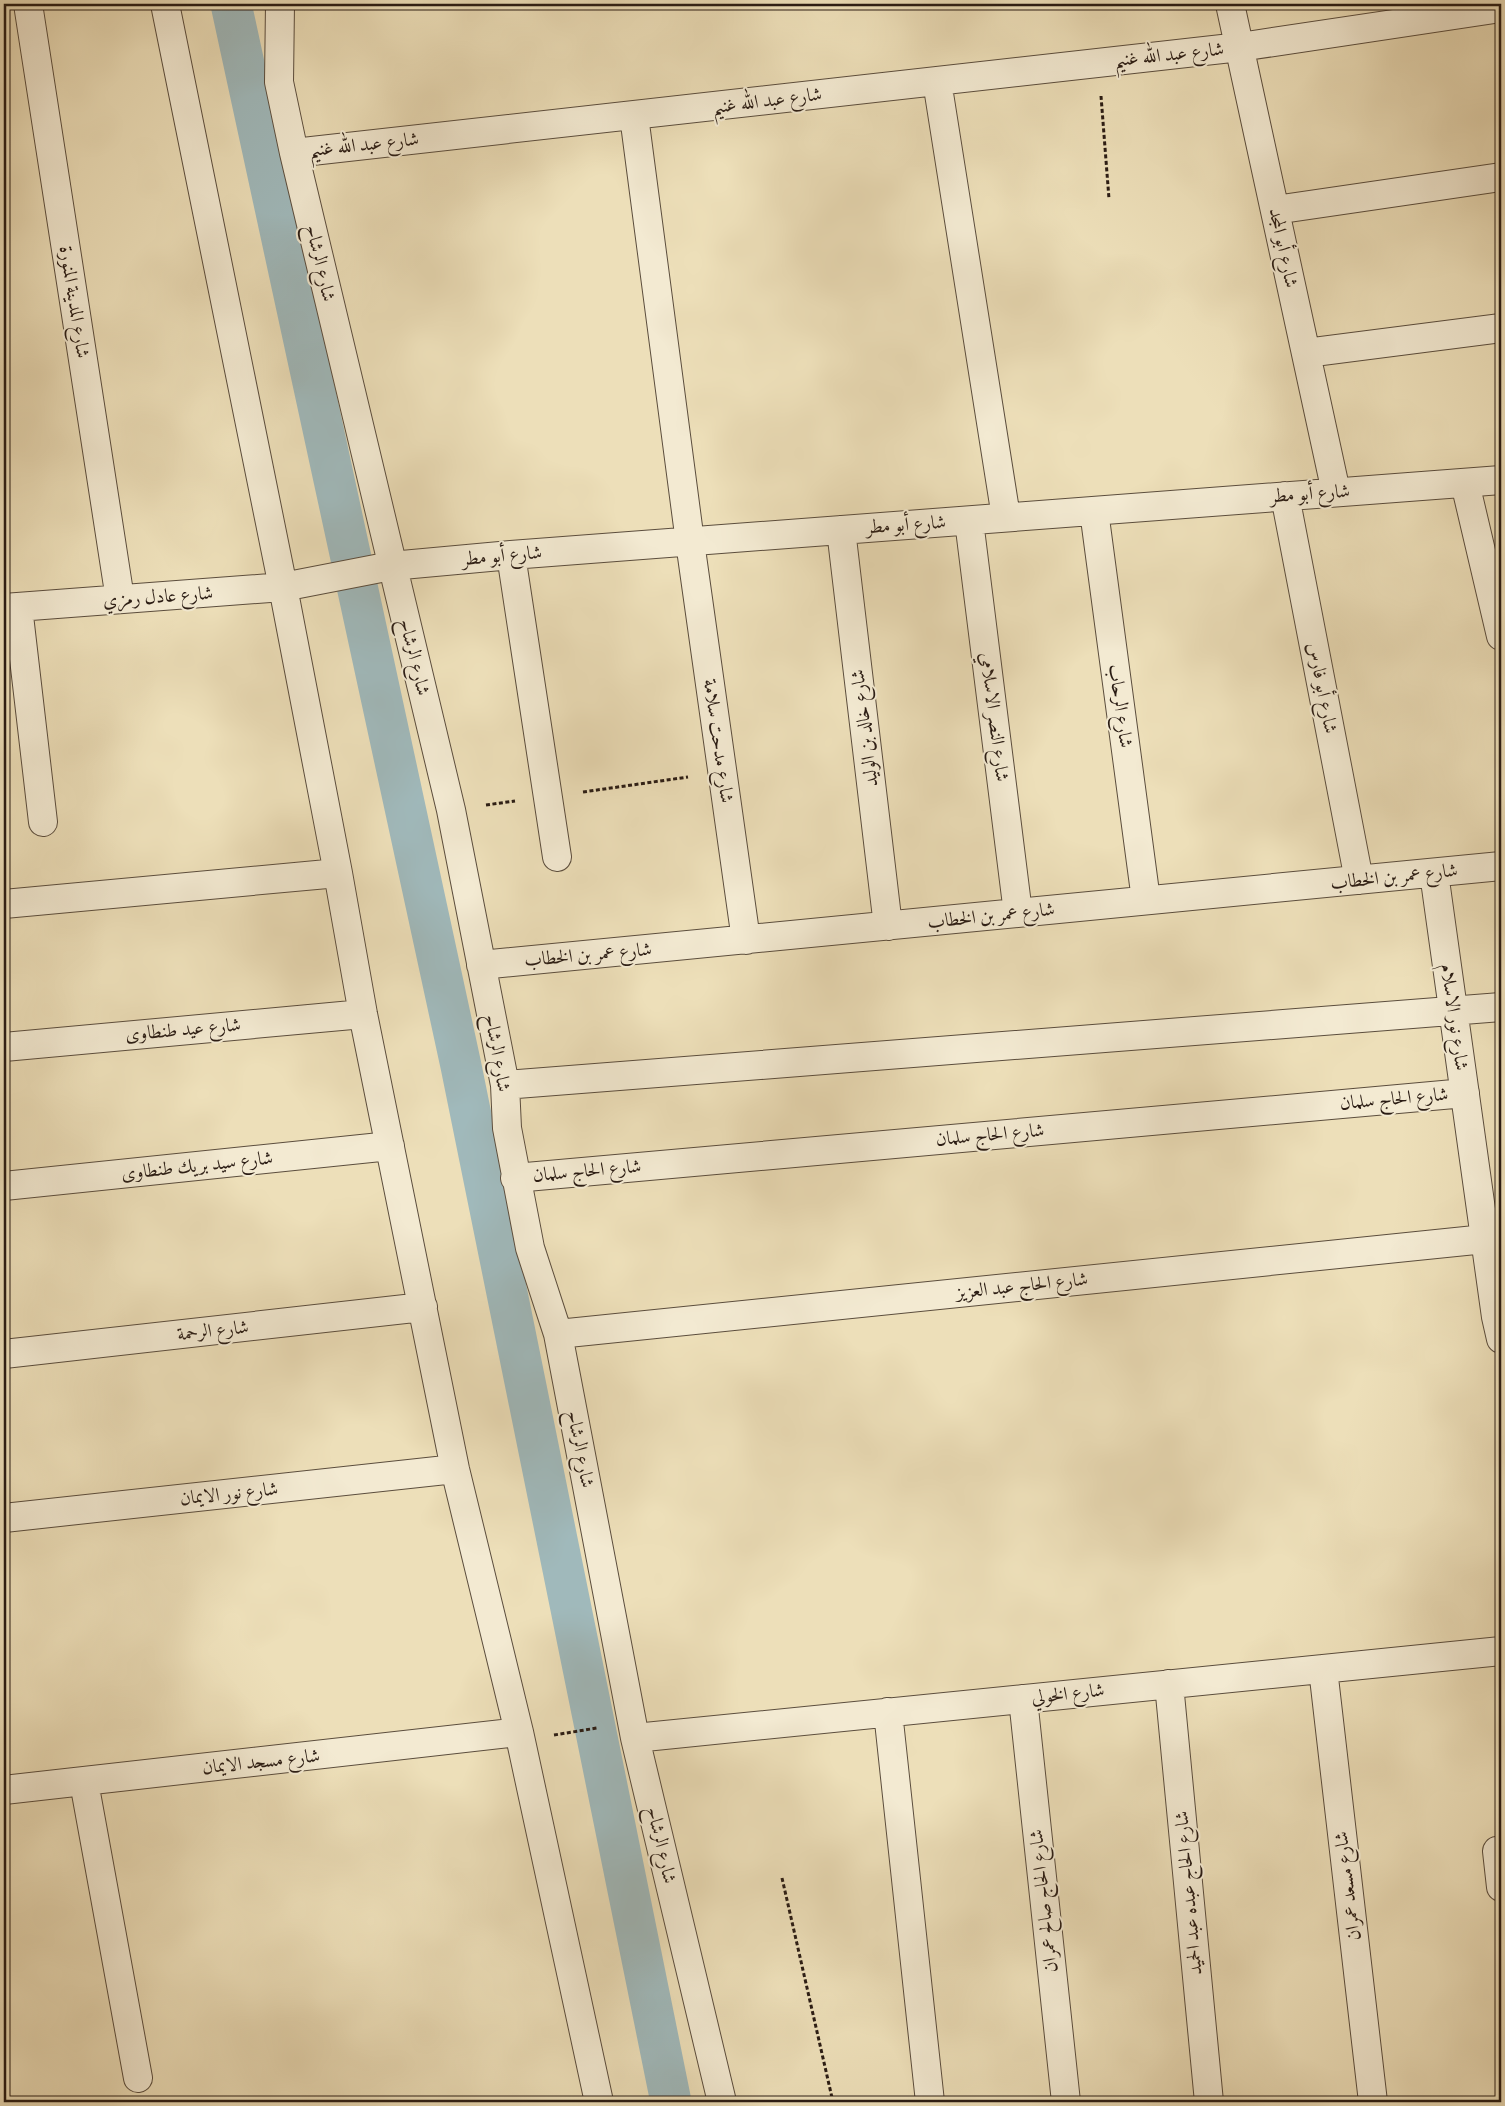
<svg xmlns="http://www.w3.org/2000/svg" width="1505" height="2106" font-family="'IM FELL DW Pica',Amiri,serif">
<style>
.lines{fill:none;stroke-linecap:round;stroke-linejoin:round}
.canal{stroke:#a0b9bb;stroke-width:41}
.minor-casing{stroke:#5b4d3d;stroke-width:30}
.path{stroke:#2a1c14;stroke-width:3;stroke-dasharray:4 2.5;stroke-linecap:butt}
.minor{stroke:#f3ead2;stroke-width:28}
.labels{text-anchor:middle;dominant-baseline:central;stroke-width:4;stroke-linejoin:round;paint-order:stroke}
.street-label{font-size:19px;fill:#2a1c14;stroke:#f3ead2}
</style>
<rect width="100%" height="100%" fill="#eddfb9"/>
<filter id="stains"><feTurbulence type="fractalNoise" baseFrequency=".004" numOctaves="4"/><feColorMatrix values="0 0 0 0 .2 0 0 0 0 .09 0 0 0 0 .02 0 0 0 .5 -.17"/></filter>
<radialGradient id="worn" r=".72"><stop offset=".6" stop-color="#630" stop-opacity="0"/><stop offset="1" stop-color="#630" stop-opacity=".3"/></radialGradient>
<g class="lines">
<path class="canal" d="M231 4 461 1066 671 2102"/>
<defs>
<path id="minor" d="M28 4 120 599
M165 4 283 587 338 873 363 1014 455 1469 519 1732 599 2102
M280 4 279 82 294 153 451 810 505 1085 507 1128 530 1248 558 1334 635 1738 722 2102
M1230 4 1336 492
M937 81 1006 517
M634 116 690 542 746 940
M294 153 1240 47 1501 8
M1275 210 1501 177
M1306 353 1501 328
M1465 483 1501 636
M1285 496 1359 880
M1094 511 1146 900
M969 521 1018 913
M841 530 888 926
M511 555 557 857
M18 607 43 822
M4 608 283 587 391 566 511 555 1501 480
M1434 873 1496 1317 1501 1339
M4 904 338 873
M481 965 1501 866
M4 1047 363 1014
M505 1085 1501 1007
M515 1178 1465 1093
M4 1186 390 1146
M558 1334 1485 1239
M4 1354 423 1307
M4 1518 455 1469
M1323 1669 1373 2102
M1169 1684 1209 2102
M1023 1699 1066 2102
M888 1712 930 2102
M635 1738 1501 1651
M84 1782 138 2078
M4 1790 519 1732
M1497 1851 1501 1887"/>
</defs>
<use href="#minor" class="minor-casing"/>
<path class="path" d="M1101 96 1109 199
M583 792 688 777
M486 805 515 801
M554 1735 597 1728
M782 1878 833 2102"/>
<use href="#minor" class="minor"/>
</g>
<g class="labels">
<g class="street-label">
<text transform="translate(1169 55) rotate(-6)">شارع عبد الله غنيم</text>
<text transform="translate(767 101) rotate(-7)">شارع عبد الله غنيم</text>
<text transform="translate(364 145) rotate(-6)">شارع عبد الله غنيم</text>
<text transform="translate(1283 248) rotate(78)">شارع أبو المجد</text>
<text transform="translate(320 263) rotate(77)">شارع الرشاح</text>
<text transform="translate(74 302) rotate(81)">شارع المدينة المنورة</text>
<text transform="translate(1310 494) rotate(-4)">شارع أبو مطر</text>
<text transform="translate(906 525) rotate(-4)">شارع أبو مطر</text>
<text transform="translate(502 556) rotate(-5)">شارع أبو مطر</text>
<text transform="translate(158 597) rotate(-4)">شارع عادل رمزي</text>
<text transform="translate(414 657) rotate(76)">شارع الرشاح</text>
<text transform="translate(1322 688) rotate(79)">شارع أبو فارس</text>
<text transform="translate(1120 706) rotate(82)">شارع الرحاب</text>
<text transform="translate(994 717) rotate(83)">شارع النصر الاسلامي</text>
<text transform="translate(865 728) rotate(-97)">شارع خالد بن الوليد</text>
<text transform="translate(718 741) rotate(82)">شارع مدحت سلامة</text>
<text transform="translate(1394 877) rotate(-6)">شارع عمر بن الخطاب</text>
<text transform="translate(991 916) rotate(-6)">شارع عمر بن الخطاب</text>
<text transform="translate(588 955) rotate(-5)">شارع عمر بن الخطاب</text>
<text transform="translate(1454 1017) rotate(82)">شارع نور الاسلام</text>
<text transform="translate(183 1030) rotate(-5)">شارع عيد طنطاوى</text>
<text transform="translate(497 1053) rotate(80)">شارع الرشاح</text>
<text transform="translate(1394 1099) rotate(-5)">شارع الحاج سلمان</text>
<text transform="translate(990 1135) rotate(-5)">شارع الحاج سلمان</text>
<text transform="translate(197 1166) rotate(-6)">شارع سيد بريك طنطاوى</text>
<text transform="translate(587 1171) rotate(-5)">شارع الحاج سلمان</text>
<text transform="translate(1022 1286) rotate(-6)">شارع الحاج عبد العزيز</text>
<text transform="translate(213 1331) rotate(-6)">شارع الرحمة</text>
<text transform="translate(580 1449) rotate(79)">شارع الرشاح</text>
<text transform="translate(229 1494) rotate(-6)">شارع نور الايمان</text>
<text transform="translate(1068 1694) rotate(-6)">شارع الخولي</text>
<text transform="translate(261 1762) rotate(-6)">شارع مسجد الايمان</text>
<text transform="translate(661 1845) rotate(77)">شارع الرشاح</text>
<text transform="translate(1348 1886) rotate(-97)">شارع مسعد عمران</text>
<text transform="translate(1189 1893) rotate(-95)">شارع الحاج عبده عبد الحميد</text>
<text transform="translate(1044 1901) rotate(-96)">شارع الحاج صالح عمران</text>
</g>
</g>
<rect width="1505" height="2106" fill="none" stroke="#eddfb9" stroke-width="20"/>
<rect x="5" y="5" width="1495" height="2096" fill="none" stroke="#2a1c14" stroke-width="2.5"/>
<rect x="10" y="10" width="1485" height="2086" fill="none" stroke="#2a1c14"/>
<rect width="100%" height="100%" filter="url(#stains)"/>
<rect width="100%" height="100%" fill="url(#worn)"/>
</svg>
